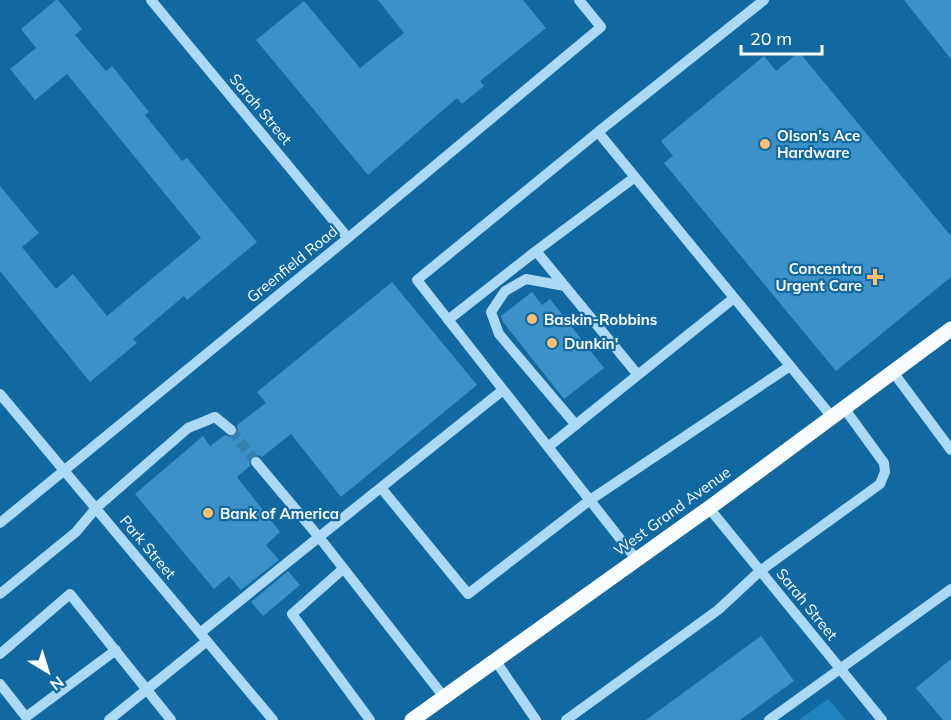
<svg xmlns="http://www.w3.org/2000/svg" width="951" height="720" font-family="Mulish,sans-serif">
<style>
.green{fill:#2182c0}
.building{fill:#3b91c8}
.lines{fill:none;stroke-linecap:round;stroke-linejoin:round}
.minor-tunnel{stroke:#3680b0;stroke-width:10;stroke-dasharray:10 5;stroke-linecap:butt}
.minor{stroke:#acd9f5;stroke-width:10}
.major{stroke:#fafdff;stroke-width:15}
.poi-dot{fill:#ffbe70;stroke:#1269a2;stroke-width:2}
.labels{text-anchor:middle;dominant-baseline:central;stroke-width:4.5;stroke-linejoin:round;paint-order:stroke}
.street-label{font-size:15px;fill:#fff;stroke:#1269a2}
.poi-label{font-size:15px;font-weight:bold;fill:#fff;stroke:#1269a2;text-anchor:start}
</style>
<rect width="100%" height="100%" fill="#1269a2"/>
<path class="green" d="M828 699 846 720H799Z"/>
<path class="building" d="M56 0H58L82 29 75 35 106 71 112 66 149 112 145 115 182 161 187 158 257 242 187 300 184 296 133 339 137 343 90 382 0 271V186L39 233 22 247 56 289 73 274 107 316 201 238 67 74 35 100 10 69 36 48 21 29Z
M378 0H523L546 28 480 81 484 86 462 104 457 98 368 175 256 40 304 1 360 68 404 33Z
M904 0H951V59Z
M799 52 951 236V277L836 371 664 163 673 156 661 141 764 56 776 71Z
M392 282 477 385 341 497 291 434 262 457 258 455 252 456 249 460 250 466 237 477 280 532 266 545 279 560 241 590 229 576 214 589 135 494 203 436 210 446 225 435 230 437 236 435 238 431 237 425 266 403 257 392Z
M532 292 542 305 550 299 604 368 564 399 503 322 501 316Z
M288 571 300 585 263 616 251 602Z
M761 636 794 681 740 720H646Z
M951 659V720H943L916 688Z"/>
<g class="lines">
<path class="minor-tunnel" d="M231 430 256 462"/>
<path class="minor" d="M151 0 348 238
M764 0 598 132 832 417
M598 132 417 280 636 559
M536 251 638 375
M565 286 526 279 505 291 491 312 499 334 576 425
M448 320 536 251 635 177
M893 372 951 450
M0 394 273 720
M548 447 734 298
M382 489 468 594 590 500 790 366
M709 508 882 720
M0 523 348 238 601 27 579 0
M343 569 292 614 370 720
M0 594 76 532 96 508 188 428 215 417 231 430
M200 633 319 537 256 462
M0 654 70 594 171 720
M495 660 536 720
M0 684 26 717 116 650
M444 697 319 537 503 390
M109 720 207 641
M566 720 718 610 760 571 880 484 885 472 884 463 844 408
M769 720 951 589"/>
<path class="major" d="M412 720 709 508 951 329"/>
</g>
<g class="poi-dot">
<circle cx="765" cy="144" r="6"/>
<path d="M872 268h6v6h6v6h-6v6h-6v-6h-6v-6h6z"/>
<circle cx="532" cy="319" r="6"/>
<circle cx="552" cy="343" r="6"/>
<circle cx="208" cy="513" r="6"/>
</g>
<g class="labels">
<g class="street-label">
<text transform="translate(261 109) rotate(50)">Sarah Street</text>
<text transform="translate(292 264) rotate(-39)">Greenfield Road</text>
<text transform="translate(672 511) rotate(-36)">West Grand Avenue</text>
<text transform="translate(148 547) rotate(50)">Park Street</text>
<text transform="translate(807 604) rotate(51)">Sarah Street</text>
</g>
<g class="poi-label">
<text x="777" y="135">Olson's Ace<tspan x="777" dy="17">Hardware</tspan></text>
<text x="862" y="268" text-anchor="end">Concentra<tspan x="862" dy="17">Urgent Care</tspan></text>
<text x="544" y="319">Baskin-Robbins</text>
<text x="564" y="343">Dunkin'</text>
<text x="220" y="513">Bank of America</text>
</g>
</g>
<g transform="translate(48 672) rotate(142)" stroke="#1269a2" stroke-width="4.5" paint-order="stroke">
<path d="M0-4.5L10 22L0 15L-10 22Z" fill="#ffffff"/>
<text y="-9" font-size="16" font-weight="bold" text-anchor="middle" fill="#ffffff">N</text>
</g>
<path d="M741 45v9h81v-9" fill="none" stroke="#ffffff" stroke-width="3"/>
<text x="750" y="45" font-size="18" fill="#ffffff" stroke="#1269a2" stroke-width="4.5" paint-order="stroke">20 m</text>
</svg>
